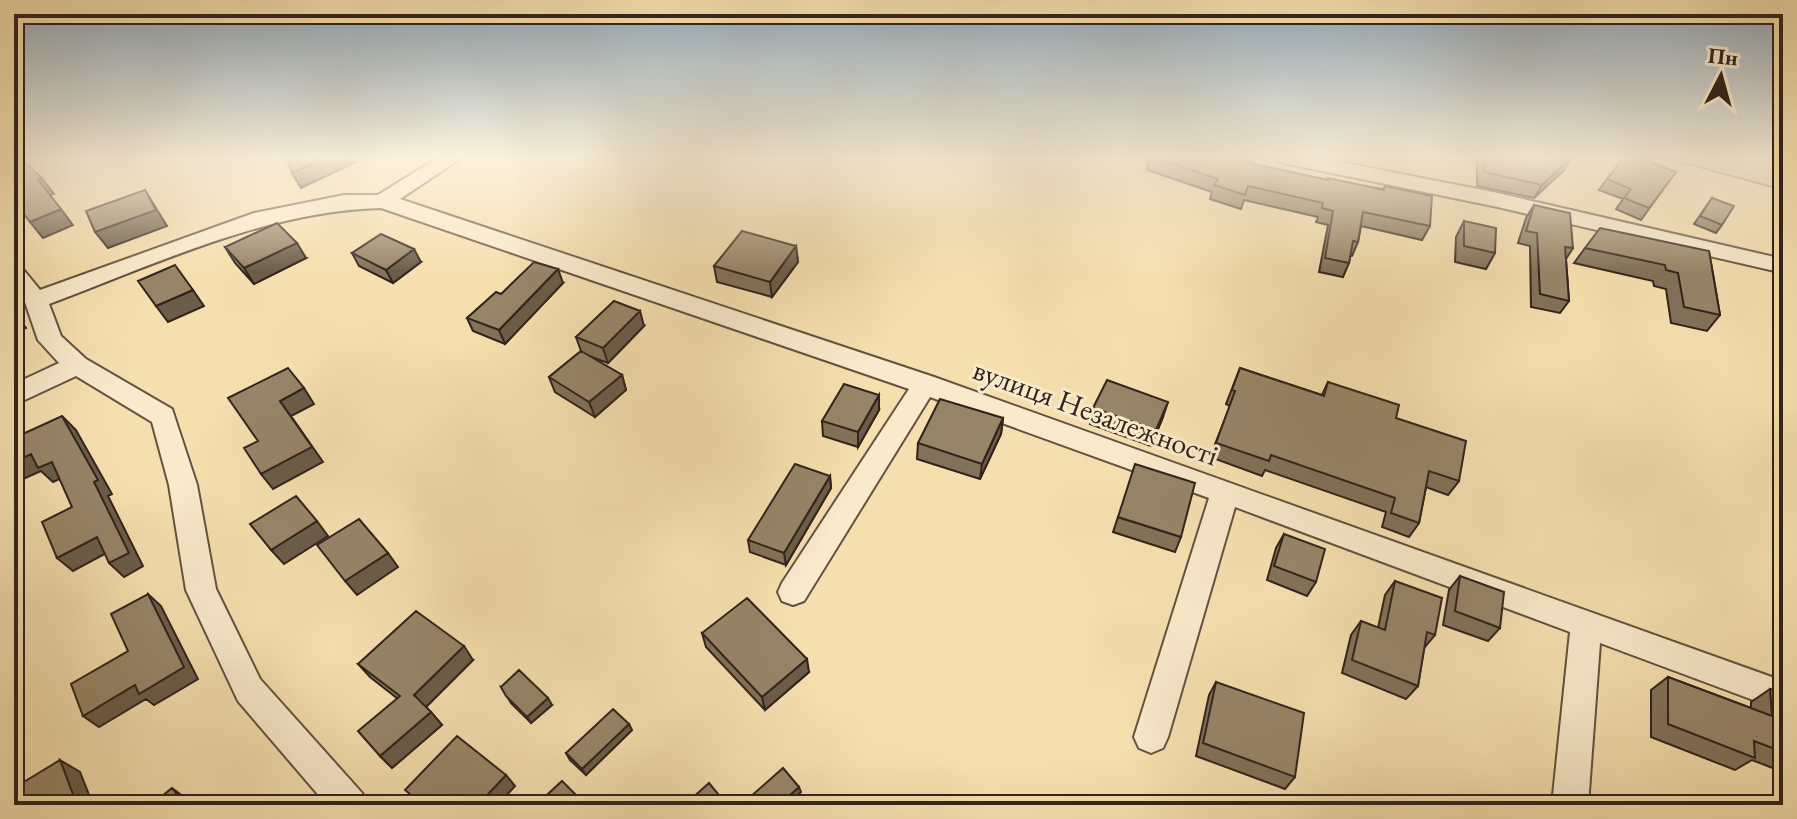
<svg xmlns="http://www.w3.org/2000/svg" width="1797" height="819" font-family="'EB Garamond',serif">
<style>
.green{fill:#d5bf96;stroke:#837158;stroke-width:2}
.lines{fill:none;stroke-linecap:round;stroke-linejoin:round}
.minor-casing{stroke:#625240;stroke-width:4}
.minor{fill:#f9eacb;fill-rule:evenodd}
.wall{fill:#827259;stroke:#31231b;stroke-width:2}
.shaded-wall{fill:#6a5d49;stroke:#31231b;stroke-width:2}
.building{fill:#978568;stroke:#31231b;stroke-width:2}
.labels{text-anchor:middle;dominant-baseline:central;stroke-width:6;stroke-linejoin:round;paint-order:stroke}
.street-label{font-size:30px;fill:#31231b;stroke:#f9eacb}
</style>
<rect width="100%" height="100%" fill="#f6dfaf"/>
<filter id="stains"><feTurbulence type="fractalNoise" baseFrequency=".0025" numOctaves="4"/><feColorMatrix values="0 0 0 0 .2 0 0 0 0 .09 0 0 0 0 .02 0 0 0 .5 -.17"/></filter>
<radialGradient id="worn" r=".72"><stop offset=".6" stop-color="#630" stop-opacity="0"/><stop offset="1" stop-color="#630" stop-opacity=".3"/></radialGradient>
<path class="green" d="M1662 157H1783V190Z"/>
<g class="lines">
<defs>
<path id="minor" d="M439 157H463L400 199 934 377 1783 681V711L1600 643 1588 805H1552L1570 632 1235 507 1168 737 1163 748 1151 753 1139 748 1134 737 1209 498 930 397 804 601 793 605 782 601 778 592 782 583 909 389 381 208C266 211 156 264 49 304L61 336 86 359 172 409 197 485 216 589 260 679 362 793 368 805H327L238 701 186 590 169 485 152 422 76 376 14 405V384L59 363 38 340 25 302 14 289V265L22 268 40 290 254 213 344 195H378Z
M1273 157H1315L1493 192 1783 259V273L1493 206 1283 163Z"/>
</defs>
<use href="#minor" class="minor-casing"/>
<use href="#minor" class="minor"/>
</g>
<path class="wall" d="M1149 157H1253L1249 163 1327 180 1383 189 1385 186 1430 226 1422 240 1361 226 1358 242 1352 256H1350L1349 263 1343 277 1319 272 1328 225 1316 222 1318 217 1244 200 1241 209 1210 199 1212 192 1147 170Z
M1479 157H1509L1517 161 1564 170 1534 198 1477 186V160Z
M1676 172 1641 220 1616 209 1623 199 1599 190 1607 179Z
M1712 198 1722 225 1716 233 1694 224Z
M1783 201V234L1776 210Z
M1534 205 1573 248 1566 259 1569 301 1560 313 1531 307 1530 246 1518 243 1526 218Z
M1464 221 1495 253 1486 269 1455 262 1456 237Z
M796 246 798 262 772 297 717 282 714 266Z
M225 247 306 258 254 284 235 263Z
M1585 248 1709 251 1720 315 1707 331 1671 323 1666 289 1654 286 1653 281 1574 263Z
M352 253 421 262 393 283 359 266Z
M563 283 505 344 473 331 467 318 501 294Z
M644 326 608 363 589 356 622 375 626 390 595 417 555 392 549 377 581 351 576 337Z
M1240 368 1322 395 1328 382 1396 418 1459 481 1448 495 1426 487 1419 523 1409 537 1382 527 1386 512 1265 470 1262 476 1210 457 1230 406 1226 404Z
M1093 408 1163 417 1151 446 1090 424Z
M879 410 858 447 823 436 822 421Z
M1003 418 1001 434 980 479 917 459 918 443Z
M830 476 831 488 786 565 750 552 748 540Z
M1118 517 1181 537 1175 552 1113 532Z
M1284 534 1316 582 1307 596 1267 580 1276 548Z
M1460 576 1500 628 1488 641 1443 625 1449 590Z
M1395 581 1435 635 1424 648 1418 686 1406 699 1342 673 1351 635 1361 621 1378 628 1385 595Z
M702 633 809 672 765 710 706 647Z
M473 660 426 707 442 725 392 768 380 756 398 699 370 677 358 664Z
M1668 677 1751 708V702L1770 689 1783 693V772L1752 760 1735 770 1651 737V690Z
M1216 682 1295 777 1285 789 1196 756 1209 695Z
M501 687 552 705 531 723 511 703Z
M632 730 586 775 570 760 566 753Z"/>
<path class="shaded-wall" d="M325 157H353L356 162 301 188 292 173Z
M1249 157H1253L1241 176 1245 162Z
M1572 157 1564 170 1534 198 1542 185Z
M42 178 54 194 50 195 38 180Z
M145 190 167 226 108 248 95 232Z
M61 209 73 225 43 238 30 222Z
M297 243 306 258 254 284 244 268Z
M796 246 798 262 772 297 770 282Z
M414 249 421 262 393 283 386 270Z
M558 269 563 283 505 344 499 330Z
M193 290 204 306 168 322 156 306Z
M640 311 644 326 608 363 603 348Z
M14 313 26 328 14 334Z
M622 375 626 390 595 417 589 402Z
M304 388 314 404 291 416 323 462 273 489 261 474 280 401Z
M879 395V410L858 447V432Z
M1168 402 1163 417 1151 446 1156 430Z
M62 416 76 430 112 494 108 496 143 566 124 577 109 563Z
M1003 418 1001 434 980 479 982 464Z
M31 454 52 462 66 476 53 482 41 471 14 483V462Z
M830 476 831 488 786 565 784 553Z
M317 521 328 536 284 564 271 550Z
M97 537 112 550 73 571 57 558Z
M388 553 398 567 357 595 345 581Z
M148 594 161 606 198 679 154 705 146 699 99 727 83 716 135 685Z
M464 646 473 660 425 708 414 695Z
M807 659 809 672 765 710 762 697Z
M14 660 20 676 14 680Z
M548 698 552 705 531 723 527 717Z
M431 712 442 725 392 768 380 756Z
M629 724 632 730 586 775 582 769Z
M60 760 80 772 93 805H77Z
M506 775 515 786 498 805H478Z
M799 787 801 792 787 805H779Z
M172 788 180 794 190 805H186Z"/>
<path class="building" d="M14 157H19L42 178 38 180 61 209 30 222 14 201V196L19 195 14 190Z
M286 157H325L292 173Z
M1153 157H1249L1245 162 1328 180V178L1384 190 1385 186 1432 196 1430 226 1363 212 1358 242 1353 241 1349 263 1325 258 1333 211 1322 208 1323 203 1248 186 1245 195 1214 185 1218 179Z
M1484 157H1509L1517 161 1521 157H1571L1542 185 1484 172Z
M1624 157H1638L1676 172 1649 208 1624 198 1631 189 1607 179Z
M145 190 156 210 95 232 86 211Z
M1712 198 1734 206 1722 225 1700 216Z
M1534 205 1570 213 1573 248 1565 247 1569 301 1540 294 1537 233 1526 231Z
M1464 221 1496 228 1495 253 1464 246Z
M277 223 297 243 244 268 225 247Z
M1600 228 1709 251 1720 315 1684 307 1678 273 1666 270 1665 265 1585 248Z
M742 231 796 246 770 282 714 266Z
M381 234 414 249 386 270 352 253Z
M534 262 558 269 499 330 467 318 496 292 501 294Z
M175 265 193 290 156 306 138 281Z
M614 301 640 311 603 348 576 337Z
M581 351 622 375 589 402 549 377Z
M288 368 304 388 280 401 312 447 261 474 244 448 258 441 228 398Z
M1240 368 1324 396 1328 382 1399 405 1396 418 1466 441 1459 481 1429 471 1419 523 1391 513 1395 498 1271 455 1269 461 1216 443 1235 391 1232 390Z
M1107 380 1168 402 1156 430 1093 408Z
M844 384 879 395 858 432 822 421Z
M940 399 1003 418 982 464 918 443Z
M62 416 98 480 94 482 129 553 109 563 97 537 57 558 42 522 72 507 52 462 38 468 31 454 14 462V438Z
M795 464 830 476 784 553 748 540Z
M1135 464 1195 483 1181 537 1118 517Z
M296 496 317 521 271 550 250 524Z
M359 519 388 553 345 581 317 545Z
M1284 534 1325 549 1316 582 1274 566Z
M1460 576 1504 592 1500 628 1455 611Z
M1395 581 1442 598 1435 635 1427 632 1418 686 1352 660 1361 621 1385 630Z
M148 594 184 667 139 694 135 685 83 716 71 684 128 651 111 614Z
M747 598 807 659 762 697 702 633Z
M416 611 464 646 414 695 431 712 380 756 358 731 400 696 358 664Z
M519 670 548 698 527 717 506 696 501 687Z
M1668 677 1772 716 1770 689 1783 693V752L1754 741 1755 758 1668 724Z
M1216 682 1304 713 1295 777 1203 743Z
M613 709 629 724 582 769 566 753Z
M457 736 506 775 478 805H423L405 790Z
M60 760 77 805H14V788Z
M783 768 799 787 779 805H741Z
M562 781 586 805H536Z
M709 783 727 805H692L689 801Z
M172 788 186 805H151Z"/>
<linearGradient id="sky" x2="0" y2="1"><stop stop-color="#93acbd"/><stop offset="0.58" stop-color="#fbf1db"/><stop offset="1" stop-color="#fbf1db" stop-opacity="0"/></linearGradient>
<rect width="1797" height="272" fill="url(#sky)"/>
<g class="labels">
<g class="street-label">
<text transform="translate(1096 412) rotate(20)">вулиця Незалежності</text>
</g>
</g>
<rect width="1797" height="819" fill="none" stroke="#f6dfaf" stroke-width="48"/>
<rect x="16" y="16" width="1765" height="787" fill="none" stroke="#31231b" stroke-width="4"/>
<rect x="24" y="24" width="1749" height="771" fill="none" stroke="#31231b" stroke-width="2"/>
<g transform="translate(1721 76) rotate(6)" stroke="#f9eacb" stroke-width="6" paint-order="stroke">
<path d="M0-6L14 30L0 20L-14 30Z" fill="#31231b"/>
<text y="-12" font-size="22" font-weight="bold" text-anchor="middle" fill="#31231b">Пн</text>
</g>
<rect width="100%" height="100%" filter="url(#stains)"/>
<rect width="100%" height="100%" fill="url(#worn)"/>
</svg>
